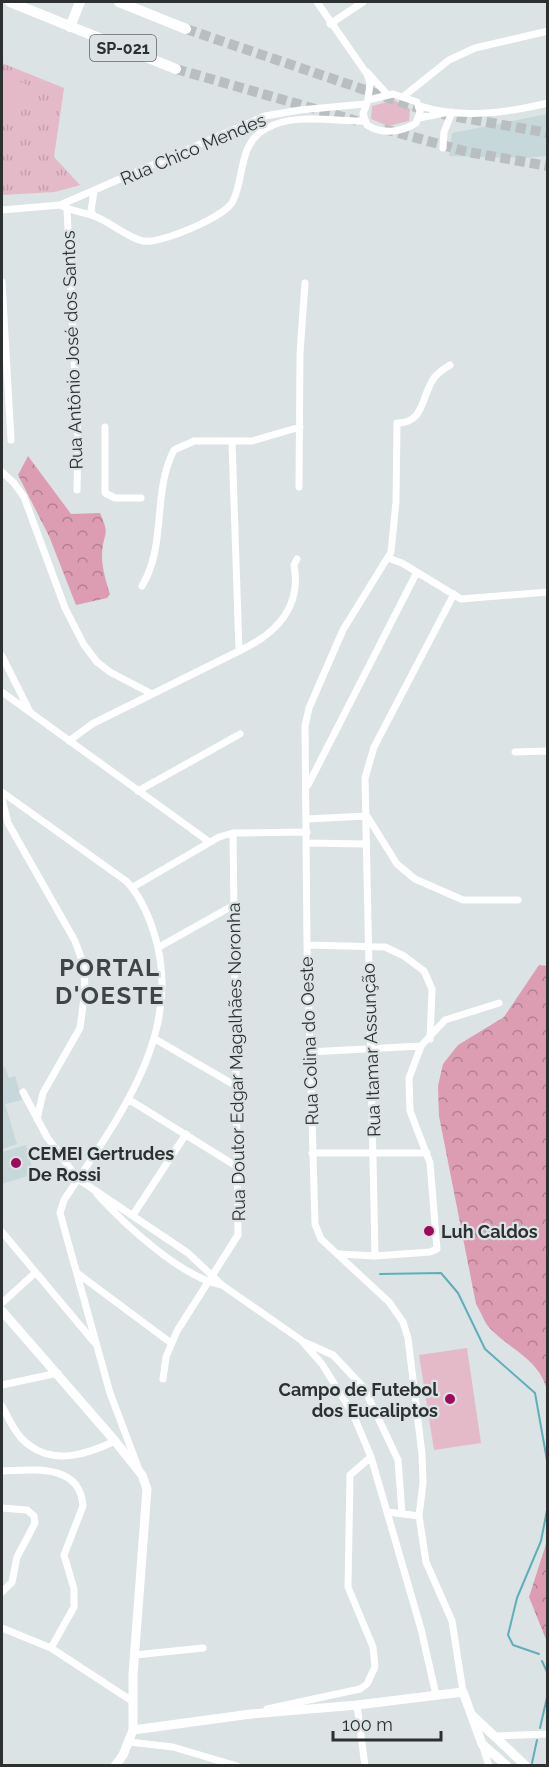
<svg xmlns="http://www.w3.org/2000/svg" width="549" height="1767" font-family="Raleway,sans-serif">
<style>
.built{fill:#c7d8da}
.grass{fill:url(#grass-tufts)}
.forest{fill:url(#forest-crowns)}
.garden{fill:#e4bac8}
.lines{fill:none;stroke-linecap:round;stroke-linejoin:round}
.stream{stroke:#5dafb9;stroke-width:2}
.highway-tunnel{stroke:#b9bfc0;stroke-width:10;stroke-dasharray:10 5;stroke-linecap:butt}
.minor{stroke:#fff;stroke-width:7}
.major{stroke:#fff;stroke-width:9}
.highway{stroke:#fff;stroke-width:10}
.poi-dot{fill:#9c0b59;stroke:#dce3e4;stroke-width:2}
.labels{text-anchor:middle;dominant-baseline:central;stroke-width:4.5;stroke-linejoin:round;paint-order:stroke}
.shield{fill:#dce3e4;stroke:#626666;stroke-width:1.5}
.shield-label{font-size:16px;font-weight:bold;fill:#2d3030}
.street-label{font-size:18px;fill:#2d3030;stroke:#dce3e4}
.poi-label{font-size:18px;font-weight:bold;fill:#2d3030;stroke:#dce3e4;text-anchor:start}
.district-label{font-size:24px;font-weight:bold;letter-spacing:1.5px;fill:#3f4546;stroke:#dce3e4}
</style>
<defs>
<pattern id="grass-tufts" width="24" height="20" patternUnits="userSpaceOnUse" patternTransform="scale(1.5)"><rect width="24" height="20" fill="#e4bac8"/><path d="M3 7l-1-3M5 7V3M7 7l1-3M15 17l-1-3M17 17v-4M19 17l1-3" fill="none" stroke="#c4a0ac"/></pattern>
<pattern id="forest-crowns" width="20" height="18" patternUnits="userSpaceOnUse" patternTransform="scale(1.5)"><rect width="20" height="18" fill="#dc9cb2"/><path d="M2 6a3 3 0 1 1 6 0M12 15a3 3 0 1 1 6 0" fill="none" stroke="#b38091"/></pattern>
</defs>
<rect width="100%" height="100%" fill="#dce3e4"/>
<path class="built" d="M547 114V156L523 158 449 156 452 133Z
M5 1067 9 1078 15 1076 22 1100 5 1104 17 1144 2 1149V1068Z
M26 1145 34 1174 2 1184V1152Z"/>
<path class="grass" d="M2 63 64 88 54 157 80 185 55 192 2 195Z"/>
<path class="forest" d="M28 456 71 514 100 513C111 538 103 531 102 555 102 569 106 581 110 594L107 598 76 605 49 536 18 475Z
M539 965 548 966 547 1391C540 1358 507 1349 487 1325 483 1319 480 1310 476 1304L439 1116 438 1086 443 1064 458 1045 504 1017Z
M547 1541V1642L529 1597Z"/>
<path class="garden" d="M6 76 32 87 15 125 2 119V88Z
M394 100 410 109 409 121 388 126 371 119 372 106Z
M467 1348 481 1443 434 1450 419 1355Z"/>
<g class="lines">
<path class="stream" d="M380 1274 441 1273 458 1293 485 1349 535 1393 548 1466
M539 1654 513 1645 508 1635 517 1598 541 1541 548 1505
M542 1661 548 1674
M540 1728 548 1693
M532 1763 537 1740"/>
<path class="highway-tunnel" d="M186 29 430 112 548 133
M176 69 357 121
M384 129 468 152 548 166"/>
<path class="minor" d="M317 2 367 74 370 83 368 100
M330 24 363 2
M367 72 388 95
M393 94 417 102 420 112 416 123C402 132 382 135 367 125L363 114 368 100Z
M404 96 449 60 475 48 548 31
M420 106C461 119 506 113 548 103
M419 118 444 113
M443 148 444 132 452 112
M60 205C71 211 83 212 94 216 111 222 126 237 143 241 161 244 225 217 233 201 245 176 238 145 265 129 293 112 335 122 364 121
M67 209 78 440 77 490
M2 210 60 205 265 116 300 110 365 104
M94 216 91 211 94 191
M2 282 11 440
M105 427V493L115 498H141
M2 472 14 483 24 497 65 608 84 645 97 662 110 672 152 694
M299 487 300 353 305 283
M388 558 402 563 461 599 548 592
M142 586C167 545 152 492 174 450L194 441H252L300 427
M239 651C276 634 302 607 294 565L297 559
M2 656 30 712
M2 692 208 841
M69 741 92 724 239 651 232 442
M515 752 548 751
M308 785 417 572
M138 791 240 734
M2 792 126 881C140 895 148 914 154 933 186 1033 116 1121 64 1200L60 1213 110 1393 138 1467
M2 799 8 823 75 941 84 966 85 990 80 1028 43 1093 37 1119
M307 819 367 816 397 864 415 879 463 900H518
M307 843 366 844
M133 887 219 837 233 833 307 832
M307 945 385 947 404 956 424 971 432 989 430 1039
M159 947 234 905
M155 1039 236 1086
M309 1052 421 1046
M23 1092 47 1137 78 1179 188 1253 222 1285 301 1340 322 1364 353 1414 371 1457 421 1629 436 1695
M128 1099 236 1166
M312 1153H427
M97 1194C124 1224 182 1278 222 1285
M133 1215 186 1134
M2 1232 94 1342
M339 1254 375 1256 430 1252 437 1249 430 1163 410 1111 409 1078 421 1046 445 1020 499 1003
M375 1256 365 778 374 747 454 594
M77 1273 171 1343
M2 1303 35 1273
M304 1342 333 1355 364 1388 398 1460 402 1513
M163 1379 166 1357 177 1331 238 1235 233 833
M2 1385 58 1373
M2 1406C9 1419 16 1436 29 1445 55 1465 88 1454 115 1441
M2 1471C33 1470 80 1463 83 1506L64 1555 74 1589V1607L51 1648
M2 1508 27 1510 34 1516 35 1523 17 1557 12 1582 2 1592
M388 1512 419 1516 426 1562 452 1621 463 1692
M419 1516 423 1483 422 1454 408 1338 403 1322 389 1302 321 1239 315 1224 307 945 305 726 309 708 343 630 391 552 396 502 397 423C425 423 421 396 434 378 438 372 444 369 450 365
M2 1628 51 1648 132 1701
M135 1655 203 1648
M357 1705 365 1766
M267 1709 360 1689 367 1684 375 1667 373 1647 348 1587 350 1475 371 1457
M495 1736 548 1734
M129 1742 173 1747 237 1766
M482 1744 489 1766"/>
<path class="major" d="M2 1311 115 1441 142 1475 147 1489 133 1675V1730L123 1755 115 1766
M473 1716 526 1766
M133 1730 251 1714 357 1705 463 1692 482 1744 507 1766"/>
<path class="highway" d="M10 2 176 69
M119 2 186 29
M70 27 80 2"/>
</g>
<g class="poi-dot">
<circle cx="16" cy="1163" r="6"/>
<circle cx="429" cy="1231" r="6"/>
<circle cx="450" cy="1399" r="6"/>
</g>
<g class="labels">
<rect class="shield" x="90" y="35" width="66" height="26" rx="4.5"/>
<g class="shield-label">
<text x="123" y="48">SP-021</text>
</g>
<g class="street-label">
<text transform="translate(193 149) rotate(-23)">Rua Chico Mendes</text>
<text transform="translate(72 350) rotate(-92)">Rua Antônio José dos Santos</text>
<text transform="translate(309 1041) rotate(-92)">Rua Colina do Oeste</text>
<text transform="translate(371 1050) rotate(-92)">Rua Itamar Assunção</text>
<text transform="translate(236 1062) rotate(-91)">Rua Doutor Edgar Magalhães Noronha</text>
</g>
<g class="poi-label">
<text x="28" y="1153">CEMEI Gertrudes<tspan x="28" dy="21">De Rossi</tspan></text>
<text x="441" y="1231">Luh Caldos</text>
<text x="438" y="1389" text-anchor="end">Campo de Futebol<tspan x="438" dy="21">dos Eucaliptos</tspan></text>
</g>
<g class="district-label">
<text x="110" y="967">PORTAL<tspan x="110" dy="28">D'OESTE</tspan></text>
</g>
</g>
<rect width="549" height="1767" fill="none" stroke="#2d3030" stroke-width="6"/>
<path d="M333 1731v9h108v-9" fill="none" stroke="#2d3030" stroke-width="3"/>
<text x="342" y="1731" font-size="18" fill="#2d3030" stroke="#dce3e4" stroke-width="4.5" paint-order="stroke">100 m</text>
</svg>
